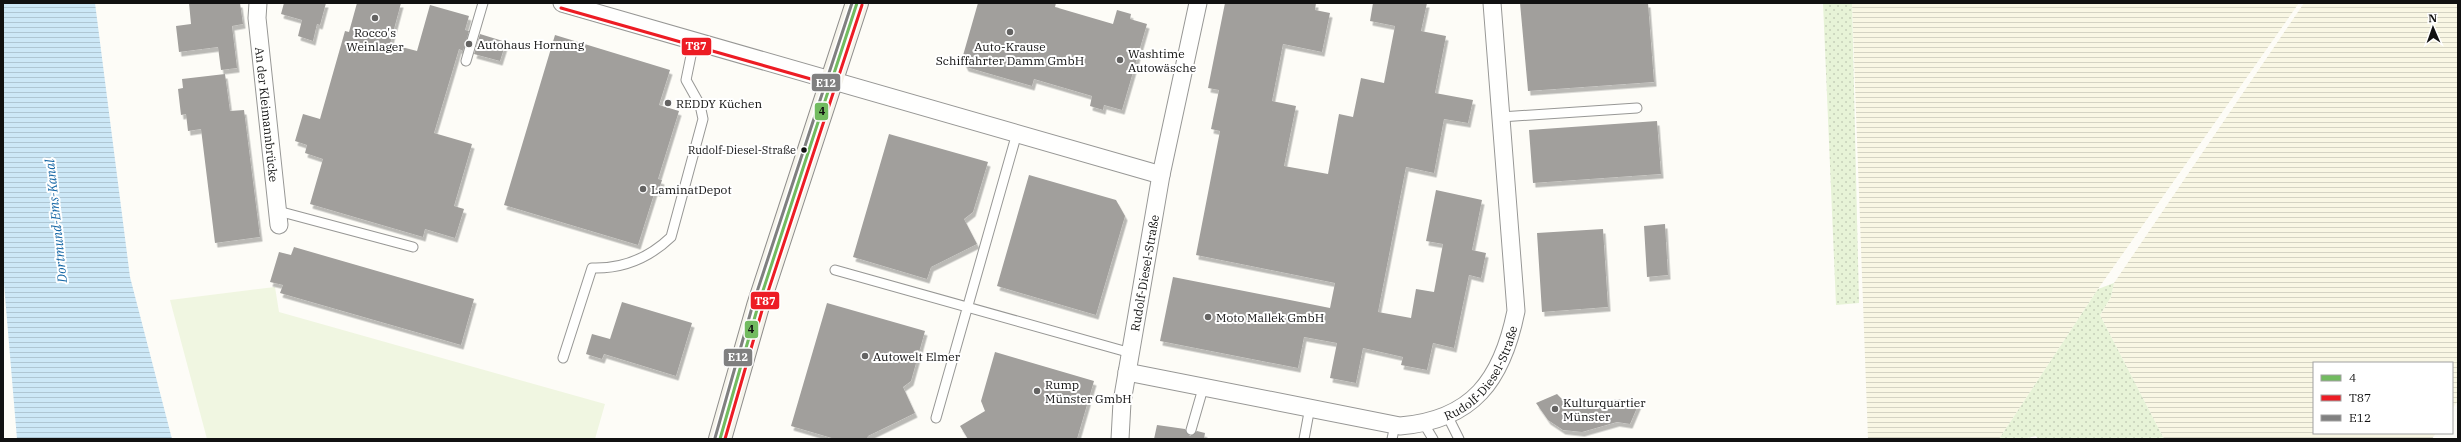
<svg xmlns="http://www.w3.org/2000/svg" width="2461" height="442" font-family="'IBM Plex Serif',serif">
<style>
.farmland{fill:url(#farmland-rules)}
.grass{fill:url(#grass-dots)}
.pitch{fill:#f0f6e1}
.water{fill:url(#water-rules)}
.building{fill:#a19f9c;filter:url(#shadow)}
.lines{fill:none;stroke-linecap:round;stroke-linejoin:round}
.lane-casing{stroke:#979795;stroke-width:11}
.street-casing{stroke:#979795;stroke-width:19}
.secondary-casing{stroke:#8e8d8b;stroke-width:24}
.lane{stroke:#fffffe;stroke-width:9}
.street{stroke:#fffffe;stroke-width:17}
.secondary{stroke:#f6f4eb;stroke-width:22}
.bus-1-casing{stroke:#fff;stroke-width:6}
.bus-2-casing{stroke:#fff;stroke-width:6}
.bus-3-casing{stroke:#fff;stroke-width:6}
.bus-1{stroke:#72bb60;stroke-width:3}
.bus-2{stroke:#ed1c24;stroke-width:3}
.bus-3{stroke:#808080;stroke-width:3}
.poi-dot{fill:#646362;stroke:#fff;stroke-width:1.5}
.bus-dot{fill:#111;stroke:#fff;stroke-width:1.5}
.labels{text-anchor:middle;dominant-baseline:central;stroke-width:4;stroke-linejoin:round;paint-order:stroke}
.bus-label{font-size:11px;fill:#111;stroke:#fff;text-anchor:end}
.poi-label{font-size:12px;fill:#111;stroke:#fff;text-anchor:start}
.street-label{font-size:12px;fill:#111;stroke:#fff}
.water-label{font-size:13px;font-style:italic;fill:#1768a6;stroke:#fff}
.line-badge{stroke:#fff;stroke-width:1.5}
.badge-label{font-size:11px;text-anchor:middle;font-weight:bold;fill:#fff}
.pale-badge-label{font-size:11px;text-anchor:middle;font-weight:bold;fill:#111}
</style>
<defs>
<pattern id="farmland-rules" width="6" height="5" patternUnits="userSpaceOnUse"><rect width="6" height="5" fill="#f9f7e4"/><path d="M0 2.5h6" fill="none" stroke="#d4d3c3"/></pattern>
<pattern id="grass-dots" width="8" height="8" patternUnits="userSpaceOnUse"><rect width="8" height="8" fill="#e7f3d7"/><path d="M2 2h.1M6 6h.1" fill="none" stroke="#c5cfb8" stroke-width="1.8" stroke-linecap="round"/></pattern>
<pattern id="water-rules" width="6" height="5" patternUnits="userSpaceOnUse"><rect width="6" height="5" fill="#cde8f7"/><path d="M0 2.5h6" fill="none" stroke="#afc6d3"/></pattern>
<filter id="shadow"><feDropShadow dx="2.5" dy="4.5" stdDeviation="0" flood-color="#0004"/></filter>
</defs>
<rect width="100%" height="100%" fill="#fdfcf7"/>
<path class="farmland" d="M1852 3H2299L2098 289 1999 439H1868Z
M2304 3H2458V401L2452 409V363H2314V433H2436L2432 439H2164L2100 315 2111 297 2114 283Z"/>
<path class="grass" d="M1823 3H1852L1859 303 1836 305Z
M2114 283 2111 297 2100 315 2164 439H2038L2036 436 2023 439H1999L2098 289Z"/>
<path class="pitch" d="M275 287 279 312 605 404 595 439H207L170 300Z"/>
<path class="water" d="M3 3H95L130 277 172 439H17L3 272Z"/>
<path class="building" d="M189 3H240L243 24 232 26 237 68 221 70 218 47 179 52 176 26 191 24Z
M284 3H326L320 25 317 24 313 41 298 36 302 20 281 14Z
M357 3H401L390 44 417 51 430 5 469 16 465 30 469 31 463 51 459 49 434 133 472 144 454 206 464 209 455 238 425 229 423 237 310 204 323 159 305 153 307 145 295 141 303 114 320 119 345 31 349 32Z
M978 3H1056L1055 7 1113 24 1117 10 1131 14 1130 19 1147 24 1122 110 1104 105 1103 110 1090 106 1092 96 1034 79 1032 86 966 67 962 59Z
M1225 3H1316L1315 10 1330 13 1322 52 1283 44 1272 101 1296 106 1284 166 1328 174 1339 114 1353 117 1361 78 1384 83 1395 26 1370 21 1373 3H1427L1421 31 1446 36 1435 93 1473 100 1468 123 1444 119 1434 173 1406 167 1378 312 1411 318 1416 289 1434 292 1443 244 1426 241 1436 190 1482 200 1472 250 1486 253 1481 278 1469 275 1454 348 1433 343 1427 370 1401 365 1403 357 1363 348 1356 383 1330 378 1337 343 1304 337 1298 368 1160 341 1173 277 1330 308 1335 283 1196 255 1220 131 1211 129 1219 90 1208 88Z
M1520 3H1648L1654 82 1528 91Z
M480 34 506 42 500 61 474 54Z
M555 35 670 70 659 105 679 111 658 179 662 180 658 192 655 191 638 245 504 205Z
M225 74 230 111 244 110 260 237 215 243 201 129 188 131 186 114 181 115 178 89 183 88 182 79Z
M1657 121 1661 174 1533 183 1529 130Z
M889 134 988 162 973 212 964 219 977 244 931 267 927 279 853 257Z
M1029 175 1116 200 1125 216 1096 315 997 286Z
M1665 224 1668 275 1647 277 1644 226Z
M1603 229 1608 307 1542 312 1537 233Z
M294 247 474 299 461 345 280 293 283 285 270 282 279 252 291 255Z
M622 302 692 323 676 376 604 354 602 359 586 354 592 334 610 339Z
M827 303 925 331 911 381 903 387 915 413 868 436 867 439H835L791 426Z
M995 352 1094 381 1077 439H968L960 426 985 411 981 401Z
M1557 394 1570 407 1580 409 1617 399 1639 403 1630 424 1617 422 1582 432 1563 430 1548 420 1536 403Z
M1157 425 1185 429 1190 436 1197 431 1205 433 1204 439H1154Z"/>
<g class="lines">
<defs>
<path id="lane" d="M466 61 483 3
M1501 117 1637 108
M278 211 413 247
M835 270 1131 353
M563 358 592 268C622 269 649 258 671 237L703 119 700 105 686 80 694 41
M1448 417 1459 439
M936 418 1017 133
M1424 424 1433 439
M1191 430 1204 385
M1304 439 1310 407
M1392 439 1395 425"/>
<g id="street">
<path id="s1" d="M258 3 257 18 279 225"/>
<path d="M562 3 1161 175"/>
<path id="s2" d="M1127 372 1400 426C1473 420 1502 380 1516 311L1492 3"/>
<path id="s3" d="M1120 439 1122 402 1161 175 1198 3"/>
</g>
<path id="secondary" d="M720 439 758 306 857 3"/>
</defs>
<use href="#lane" class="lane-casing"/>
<use href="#street" class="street-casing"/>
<use href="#secondary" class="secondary-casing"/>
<use href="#lane" class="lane"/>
<use href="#street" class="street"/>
<use href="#secondary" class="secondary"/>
<defs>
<path id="bus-1" d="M720 439 758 306 857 3"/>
<path id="bus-2" d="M561 8 832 85
M725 439 763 307 862 5"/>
<path id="bus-3" d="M715 438 753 304 852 3"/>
</defs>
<use href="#bus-1" class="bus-1-casing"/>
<use href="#bus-2" class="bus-2-casing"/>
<use href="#bus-3" class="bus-3-casing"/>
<use href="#bus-1" class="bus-1"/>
<use href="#bus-2" class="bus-2"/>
<use href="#bus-3" class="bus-3"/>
</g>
<g class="poi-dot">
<circle cx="375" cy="18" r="4"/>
<circle cx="1010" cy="32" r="4"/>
<circle cx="469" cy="44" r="4"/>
<circle cx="1120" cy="60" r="4"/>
<circle cx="668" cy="103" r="4"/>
<circle cx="643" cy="189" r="4"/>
<circle cx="1208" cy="317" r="4"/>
<circle cx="865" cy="356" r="4"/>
<circle cx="1037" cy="391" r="4"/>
<circle cx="1555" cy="409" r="4"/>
</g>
<circle class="bus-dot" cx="804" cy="150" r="3.5"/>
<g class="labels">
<g class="bus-label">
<text x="796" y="150">Rudolf-Diesel-Straße</text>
</g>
<g class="poi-label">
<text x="375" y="32" text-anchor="middle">Rocco's<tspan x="375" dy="14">Weinlager</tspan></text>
<text x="477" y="44">Autohaus Hornung</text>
<text x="1010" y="46" text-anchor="middle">Auto-Krause<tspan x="1010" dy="14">Schiffahrter Damm GmbH</tspan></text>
<text x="1128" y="53">Washtime<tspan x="1128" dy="14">Autowäsche</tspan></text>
<text x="676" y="103">REDDY Küchen</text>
<text x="651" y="189">LaminatDepot</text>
<text x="1216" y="317">Moto Mallek GmbH</text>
<text x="873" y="356">Autowelt Elmer</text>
<text x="1045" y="384">Rump<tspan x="1045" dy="14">Münster GmbH</tspan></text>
<text x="1563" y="402">Kulturquartier<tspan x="1563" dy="14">Münster</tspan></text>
</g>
<g class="street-label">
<text stroke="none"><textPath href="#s1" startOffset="112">An der Kleimannbrücke</textPath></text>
<text stroke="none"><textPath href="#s3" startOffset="168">Rudolf-Diesel-Straße</textPath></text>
<text stroke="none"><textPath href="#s2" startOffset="383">Rudolf-Diesel-Straße</textPath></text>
</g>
<g class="water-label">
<text transform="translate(56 221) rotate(-96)">Dortmund-Ems-Kanal</text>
</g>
</g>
<g class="line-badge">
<rect x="681" y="37" width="31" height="19" rx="4" fill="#ed1c24"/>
<rect x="811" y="73" width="30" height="19" rx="4" fill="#808080"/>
<rect x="814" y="102" width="15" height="19" rx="4" fill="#72bb60"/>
<rect x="750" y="291" width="30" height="19" rx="4" fill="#ed1c24"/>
<rect x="744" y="320" width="15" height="19" rx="4" fill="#72bb60"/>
<rect x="723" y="348" width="30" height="19" rx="4" fill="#808080"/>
</g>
<g class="badge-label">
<text x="696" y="50">T87</text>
<text x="826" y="87">E12</text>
<text x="765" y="305">T87</text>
<text x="738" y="361">E12</text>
</g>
<g class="pale-badge-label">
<text x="822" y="115">4</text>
<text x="751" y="333">4</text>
</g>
<rect width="2461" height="442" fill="none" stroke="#111111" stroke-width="8"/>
<rect x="2313" y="362" width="140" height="72" fill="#ffffff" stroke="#a0a0a0"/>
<rect x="2321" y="375" width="20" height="6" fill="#72bb60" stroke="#a0a0a0"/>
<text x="2349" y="382" font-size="12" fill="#111111">4</text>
<rect x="2321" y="395" width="20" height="6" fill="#ed1c24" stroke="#a0a0a0"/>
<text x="2349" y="402" font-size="12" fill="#111111">T87</text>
<rect x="2321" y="415" width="20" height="6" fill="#808080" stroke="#a0a0a0"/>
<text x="2349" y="422" font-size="12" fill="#111111">E12</text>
<g transform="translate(2433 28) rotate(358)" stroke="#ffffff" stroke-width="3" paint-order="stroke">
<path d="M0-3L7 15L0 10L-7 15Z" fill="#111111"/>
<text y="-6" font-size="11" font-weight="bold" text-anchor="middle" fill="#111111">N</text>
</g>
</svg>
